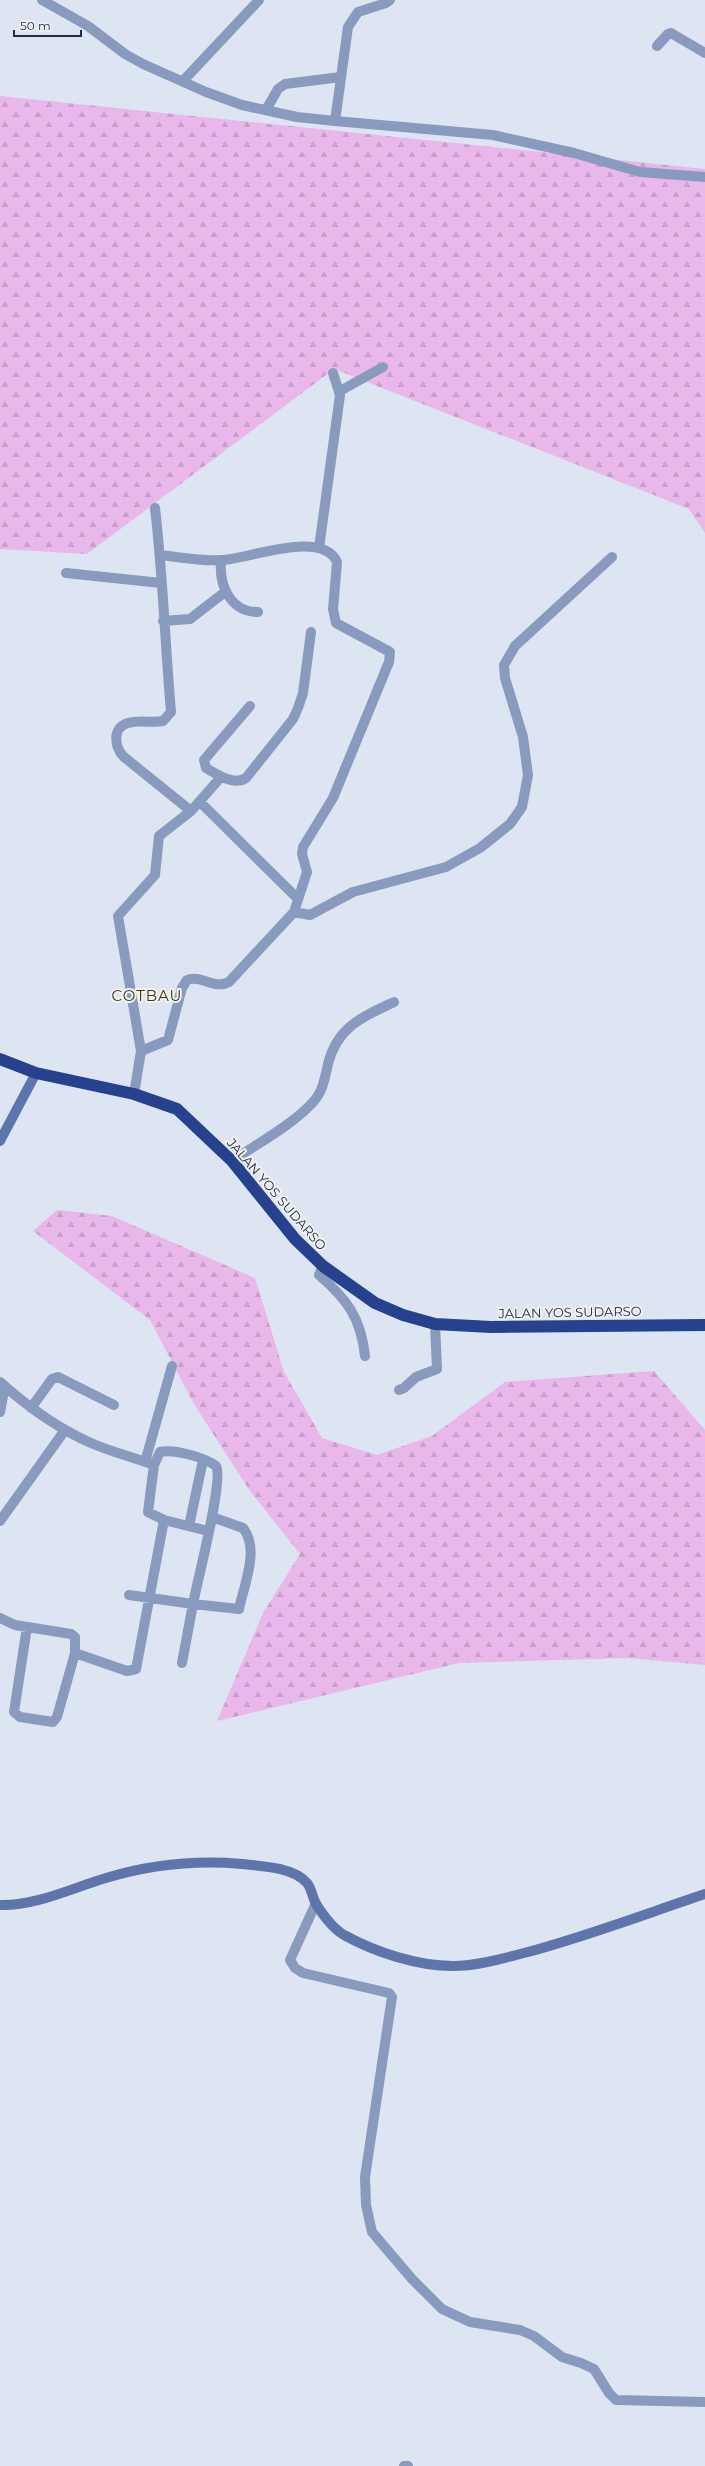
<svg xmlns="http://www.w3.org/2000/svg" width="705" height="2466" font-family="Montserrat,sans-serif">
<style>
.forest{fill:url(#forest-firs)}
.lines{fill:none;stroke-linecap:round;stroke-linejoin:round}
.street{stroke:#899abf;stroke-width:10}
.secondary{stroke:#5e75ac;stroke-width:10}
.highway{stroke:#26428e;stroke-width:12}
.labels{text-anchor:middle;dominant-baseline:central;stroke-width:4;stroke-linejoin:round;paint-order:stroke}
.street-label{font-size:13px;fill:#212c48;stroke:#f0f1f0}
.quarter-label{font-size:15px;letter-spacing:1px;fill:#45340c;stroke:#f0f1f0}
</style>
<defs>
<pattern id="forest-firs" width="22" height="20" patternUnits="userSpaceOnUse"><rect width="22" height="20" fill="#eab7eb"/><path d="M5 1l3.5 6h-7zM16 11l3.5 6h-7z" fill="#c89ecb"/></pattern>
</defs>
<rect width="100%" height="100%" fill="#dde4f2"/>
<path class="forest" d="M0 96 705 169V533L689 509 334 369 87 554 0 549Z
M57 1210 112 1216 255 1278 284 1372 322 1438 377 1455 432 1436 505 1382 654 1371 705 1430V1665L628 1658 459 1663 217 1721 263 1613 300 1554 250 1491 194 1404 150 1320 33 1231Z"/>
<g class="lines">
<path class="street" d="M42 0 88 26 125 54 143 64 206 92 242 105 297 117 335 121 493 135 574 153 640 172 705 177
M657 46 668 34 671 33 705 53
M183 81 259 0
M266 110 278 89 285 84 341 77
M335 121 348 27 358 12 386 3 390 0
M340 391 383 367
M155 508C163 576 165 644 171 712L163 721C152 723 139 720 128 723 111 728 115 748 124 757L191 811
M319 548 340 395 333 373
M160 555C180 557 202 562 221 560 249 559 322 529 337 562L333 609 336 623 390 652 389 662 333 798 303 847 302 854 307 872 294 912
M221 561C219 585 230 612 258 612
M66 573 161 583
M163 621 190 619 225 592
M250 706 204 760 206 768C216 774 234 786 246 778L293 719 298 708 303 693 311 632
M200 802 297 898
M141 1051 168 1040 182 988 187 980C201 974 214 990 229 982L294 912 310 915 353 892 446 867 480 848 510 824 522 807 528 775 523 737 505 678 504 665 515 646 612 557
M134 1094 141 1051 118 916 155 875 159 836 191 811 221 777
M232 1161C258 1143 294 1124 314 1101 323 1091 325 1077 328 1064 337 1027 362 1017 394 1002
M323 1266 319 1275C347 1299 361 1318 365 1356
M0 1382C27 1406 57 1428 91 1443 111 1452 133 1457 154 1465
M399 1390 404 1388 416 1377 437 1369 435 1324
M31 1408 52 1379 58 1377 114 1405
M0 1412 5 1386
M145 1462 172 1366
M0 1521 65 1430
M189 1526 203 1460
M129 1595 193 1604C197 1582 224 1480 216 1466 204 1457 174 1449 160 1452L154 1465 148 1512 164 1520 208 1531
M0 1618 15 1625 71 1634 75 1637V1653L57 1717 53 1722 20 1717 14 1712 27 1627
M75 1653 127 1671 136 1669 164 1520
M182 1663 193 1604 239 1609C244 1585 260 1549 243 1528L212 1517
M316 1903 290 1960 295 1968 303 1973 389 1993 392 1997 365 2177 366 2205 372 2232 412 2279 442 2309 470 2322 520 2330 534 2336 562 2357 581 2363 594 2369 609 2393 616 2400 705 2402
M404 2466H408"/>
<path class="secondary" d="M0 1141 36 1073
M0 1905C36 1906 72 1888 106 1878 149 1865 197 1860 242 1864 261 1866 293 1867 307 1883 312 1889 312 1897 316 1904 323 1915 332 1928 344 1935 375 1952 417 1966 453 1966 476 1966 501 1959 524 1953 585 1937 645 1914 705 1894"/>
<path class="highway" d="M0 1059 36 1073 134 1094 177 1109 232 1161 295 1239 323 1266 375 1303 403 1315 435 1324 491 1327 705 1325"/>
</g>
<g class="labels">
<g class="street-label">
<text transform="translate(277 1194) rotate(49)">JALAN YOS SUDARSO</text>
<text transform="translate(570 1312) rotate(-1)">JALAN YOS SUDARSO</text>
</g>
<g class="quarter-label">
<text x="147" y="995">COTBAU</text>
</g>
</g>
<path d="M14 30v6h67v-6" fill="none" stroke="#212c48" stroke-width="2"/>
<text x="20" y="30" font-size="12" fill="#212c48" stroke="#f0f1f0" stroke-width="3" paint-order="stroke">50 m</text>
</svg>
